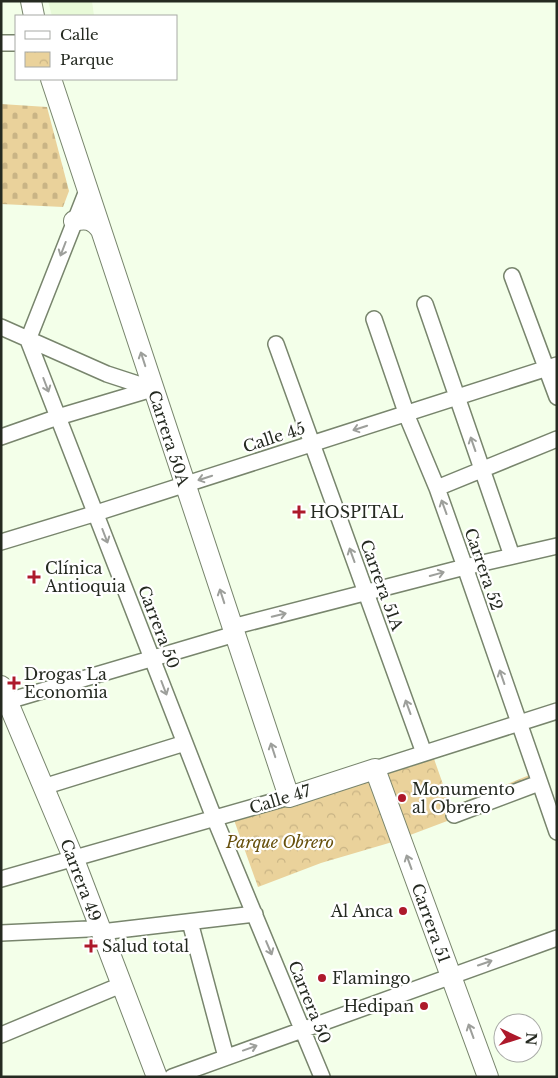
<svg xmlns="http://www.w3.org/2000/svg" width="558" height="1078" font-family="'Libre Baskerville',serif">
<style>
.built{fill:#e8fad8}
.cemetery{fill:url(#cemetery-stones)}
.park{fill:url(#park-crowns)}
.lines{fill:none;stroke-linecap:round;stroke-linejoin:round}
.minor-casing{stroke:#78856d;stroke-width:18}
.major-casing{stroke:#78856d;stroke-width:22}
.minor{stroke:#fff;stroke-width:15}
.major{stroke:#fff;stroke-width:20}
.oneway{stroke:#9d9f9b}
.poi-dot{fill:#ad192b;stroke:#fff;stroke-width:2}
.labels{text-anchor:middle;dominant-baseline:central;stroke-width:4.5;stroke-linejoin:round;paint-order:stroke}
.street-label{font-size:16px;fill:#252a21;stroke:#fff}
.poi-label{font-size:16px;fill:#252a21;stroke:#fff;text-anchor:start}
.park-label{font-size:16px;font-style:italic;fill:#67500c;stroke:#fff}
</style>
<defs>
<pattern id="cemetery-stones" width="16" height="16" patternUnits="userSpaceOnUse" patternTransform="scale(1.25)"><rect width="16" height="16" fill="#ead29b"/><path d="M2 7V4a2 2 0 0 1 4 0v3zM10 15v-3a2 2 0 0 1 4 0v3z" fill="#c9b485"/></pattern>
<pattern id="park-crowns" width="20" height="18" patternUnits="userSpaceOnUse" patternTransform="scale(1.25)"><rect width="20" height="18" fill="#ead29b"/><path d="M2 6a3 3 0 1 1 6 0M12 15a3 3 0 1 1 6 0" fill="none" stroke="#c9b485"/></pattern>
</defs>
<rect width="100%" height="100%" fill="#f3ffe9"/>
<path class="built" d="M48 1H92L94 16H52Z"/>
<path class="cemetery" d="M1 104 47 107 69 191 63 207 1 204Z"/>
<path class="park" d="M433 756 451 807 532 774 537 787 389 843 321 863 258 887 234 820Z"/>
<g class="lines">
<defs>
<path id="minor" d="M1 43H16
M88 188 28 340 211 810 322 1077
M512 276 557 397
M425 304 512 556
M374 319 409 421 437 488 465 567 557 832
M1 327 107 374 153 389
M276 344 424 753
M1 437 58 417 152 389
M437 488 557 439
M1 542 90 515 557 365
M232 627 465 567 557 546
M1 703 235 634
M375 769 557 711
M43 787 185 743
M454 815 539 783
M1 879 289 797
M190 922 226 1057
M101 932 255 914
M1 933 88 929 99 927
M1 1035 121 985
M172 1077 557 938"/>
<path id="major" d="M31 1 34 16
M51 79 289 797 375 769 488 1077
M74 221C86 218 93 219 101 230
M1 686 73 857 157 1077"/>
</defs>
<use href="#minor" class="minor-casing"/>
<use href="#major" class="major-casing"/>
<use href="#minor" class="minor"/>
<use href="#major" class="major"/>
</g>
<defs><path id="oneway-shaft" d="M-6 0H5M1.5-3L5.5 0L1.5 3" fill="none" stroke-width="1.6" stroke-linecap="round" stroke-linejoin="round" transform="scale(1.25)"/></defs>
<g class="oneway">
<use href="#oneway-shaft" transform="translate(63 249) rotate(111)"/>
<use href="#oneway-shaft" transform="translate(143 359) rotate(-108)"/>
<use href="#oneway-shaft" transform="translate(46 385) rotate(69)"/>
<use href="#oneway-shaft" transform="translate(360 428) rotate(162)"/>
<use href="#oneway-shaft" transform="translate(473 444) rotate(-109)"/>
<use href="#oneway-shaft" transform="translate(205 478) rotate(162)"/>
<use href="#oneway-shaft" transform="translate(444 507) rotate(-110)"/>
<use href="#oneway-shaft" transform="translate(105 536) rotate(69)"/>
<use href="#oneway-shaft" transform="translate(352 555) rotate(-110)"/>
<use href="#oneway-shaft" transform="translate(437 574) rotate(-15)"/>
<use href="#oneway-shaft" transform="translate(222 596) rotate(-108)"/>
<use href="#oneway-shaft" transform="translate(279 615) rotate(-14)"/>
<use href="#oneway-shaft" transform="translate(502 677) rotate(-109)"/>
<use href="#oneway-shaft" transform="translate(164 688) rotate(69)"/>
<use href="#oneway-shaft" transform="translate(408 707) rotate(-110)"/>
<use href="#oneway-shaft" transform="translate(273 750) rotate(-108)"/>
<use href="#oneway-shaft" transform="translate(409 862) rotate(-110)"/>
<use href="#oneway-shaft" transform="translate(269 948) rotate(67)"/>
<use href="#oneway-shaft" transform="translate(485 963) rotate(-19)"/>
<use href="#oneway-shaft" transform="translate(471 1031) rotate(-110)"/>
<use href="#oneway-shaft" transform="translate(250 1048) rotate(-20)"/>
</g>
<g class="poi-dot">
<path d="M296.5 504.5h5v5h5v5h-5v5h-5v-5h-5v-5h5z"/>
<path d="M31.5 569.5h5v5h5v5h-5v5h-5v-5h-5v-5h5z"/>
<path d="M11.5 675.5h5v5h5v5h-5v5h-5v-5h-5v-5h5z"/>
<circle cx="402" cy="798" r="5"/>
<circle cx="403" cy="911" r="5"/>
<path d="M88.5 938.5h5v5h5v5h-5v5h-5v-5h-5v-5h5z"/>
<circle cx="322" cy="978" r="5"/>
<circle cx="424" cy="1006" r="5"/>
</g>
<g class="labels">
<g class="street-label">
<text transform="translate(274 437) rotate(-18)">Calle 45</text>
<text transform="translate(169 438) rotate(72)">Carrera 50A</text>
<text transform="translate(484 569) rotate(71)">Carrera 52</text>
<text transform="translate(382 585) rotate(70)">Carrera 51A</text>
<text transform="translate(159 627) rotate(69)">Carrera 50</text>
<text transform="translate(280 799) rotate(-17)">Calle 47</text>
<text transform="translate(81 880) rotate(69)">Carrera 49</text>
<text transform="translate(431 923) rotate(70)">Carrera 51</text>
<text transform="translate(310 1002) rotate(68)">Carrera 50</text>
</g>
<g class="poi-label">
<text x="310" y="512">HOSPITAL</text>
<text x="45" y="568">Clínica<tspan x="45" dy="18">Antioquia</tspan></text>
<text x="24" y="674">Drogas La<tspan x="24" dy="18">Economia</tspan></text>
<text x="412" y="789">Monumento<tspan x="412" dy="18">al Obrero</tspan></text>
<text x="393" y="911" text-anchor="end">Al Anca</text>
<text x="102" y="946">Salud total</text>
<text x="332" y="978">Flamingo</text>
<text x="414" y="1006" text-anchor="end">Hedipan</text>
</g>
<g class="park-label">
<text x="280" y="842">Parque Obrero</text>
</g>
</g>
<rect width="558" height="1078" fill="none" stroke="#252a21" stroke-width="5"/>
<rect x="15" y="15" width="162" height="65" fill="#ffffff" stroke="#a8aaa6"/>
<rect x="25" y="31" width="25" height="8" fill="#ffffff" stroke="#a8aaa6"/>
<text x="60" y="40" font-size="15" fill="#252a21">Calle</text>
<rect x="25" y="52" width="25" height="15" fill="url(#park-crowns)" stroke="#a8aaa6"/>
<text x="60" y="65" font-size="15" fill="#252a21">Parque</text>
<g transform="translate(518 1038) rotate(94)"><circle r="24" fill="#ffffff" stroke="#a8aaa6"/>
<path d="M0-4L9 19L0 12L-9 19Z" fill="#ad192b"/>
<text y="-8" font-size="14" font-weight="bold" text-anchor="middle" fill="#252a21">N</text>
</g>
</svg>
